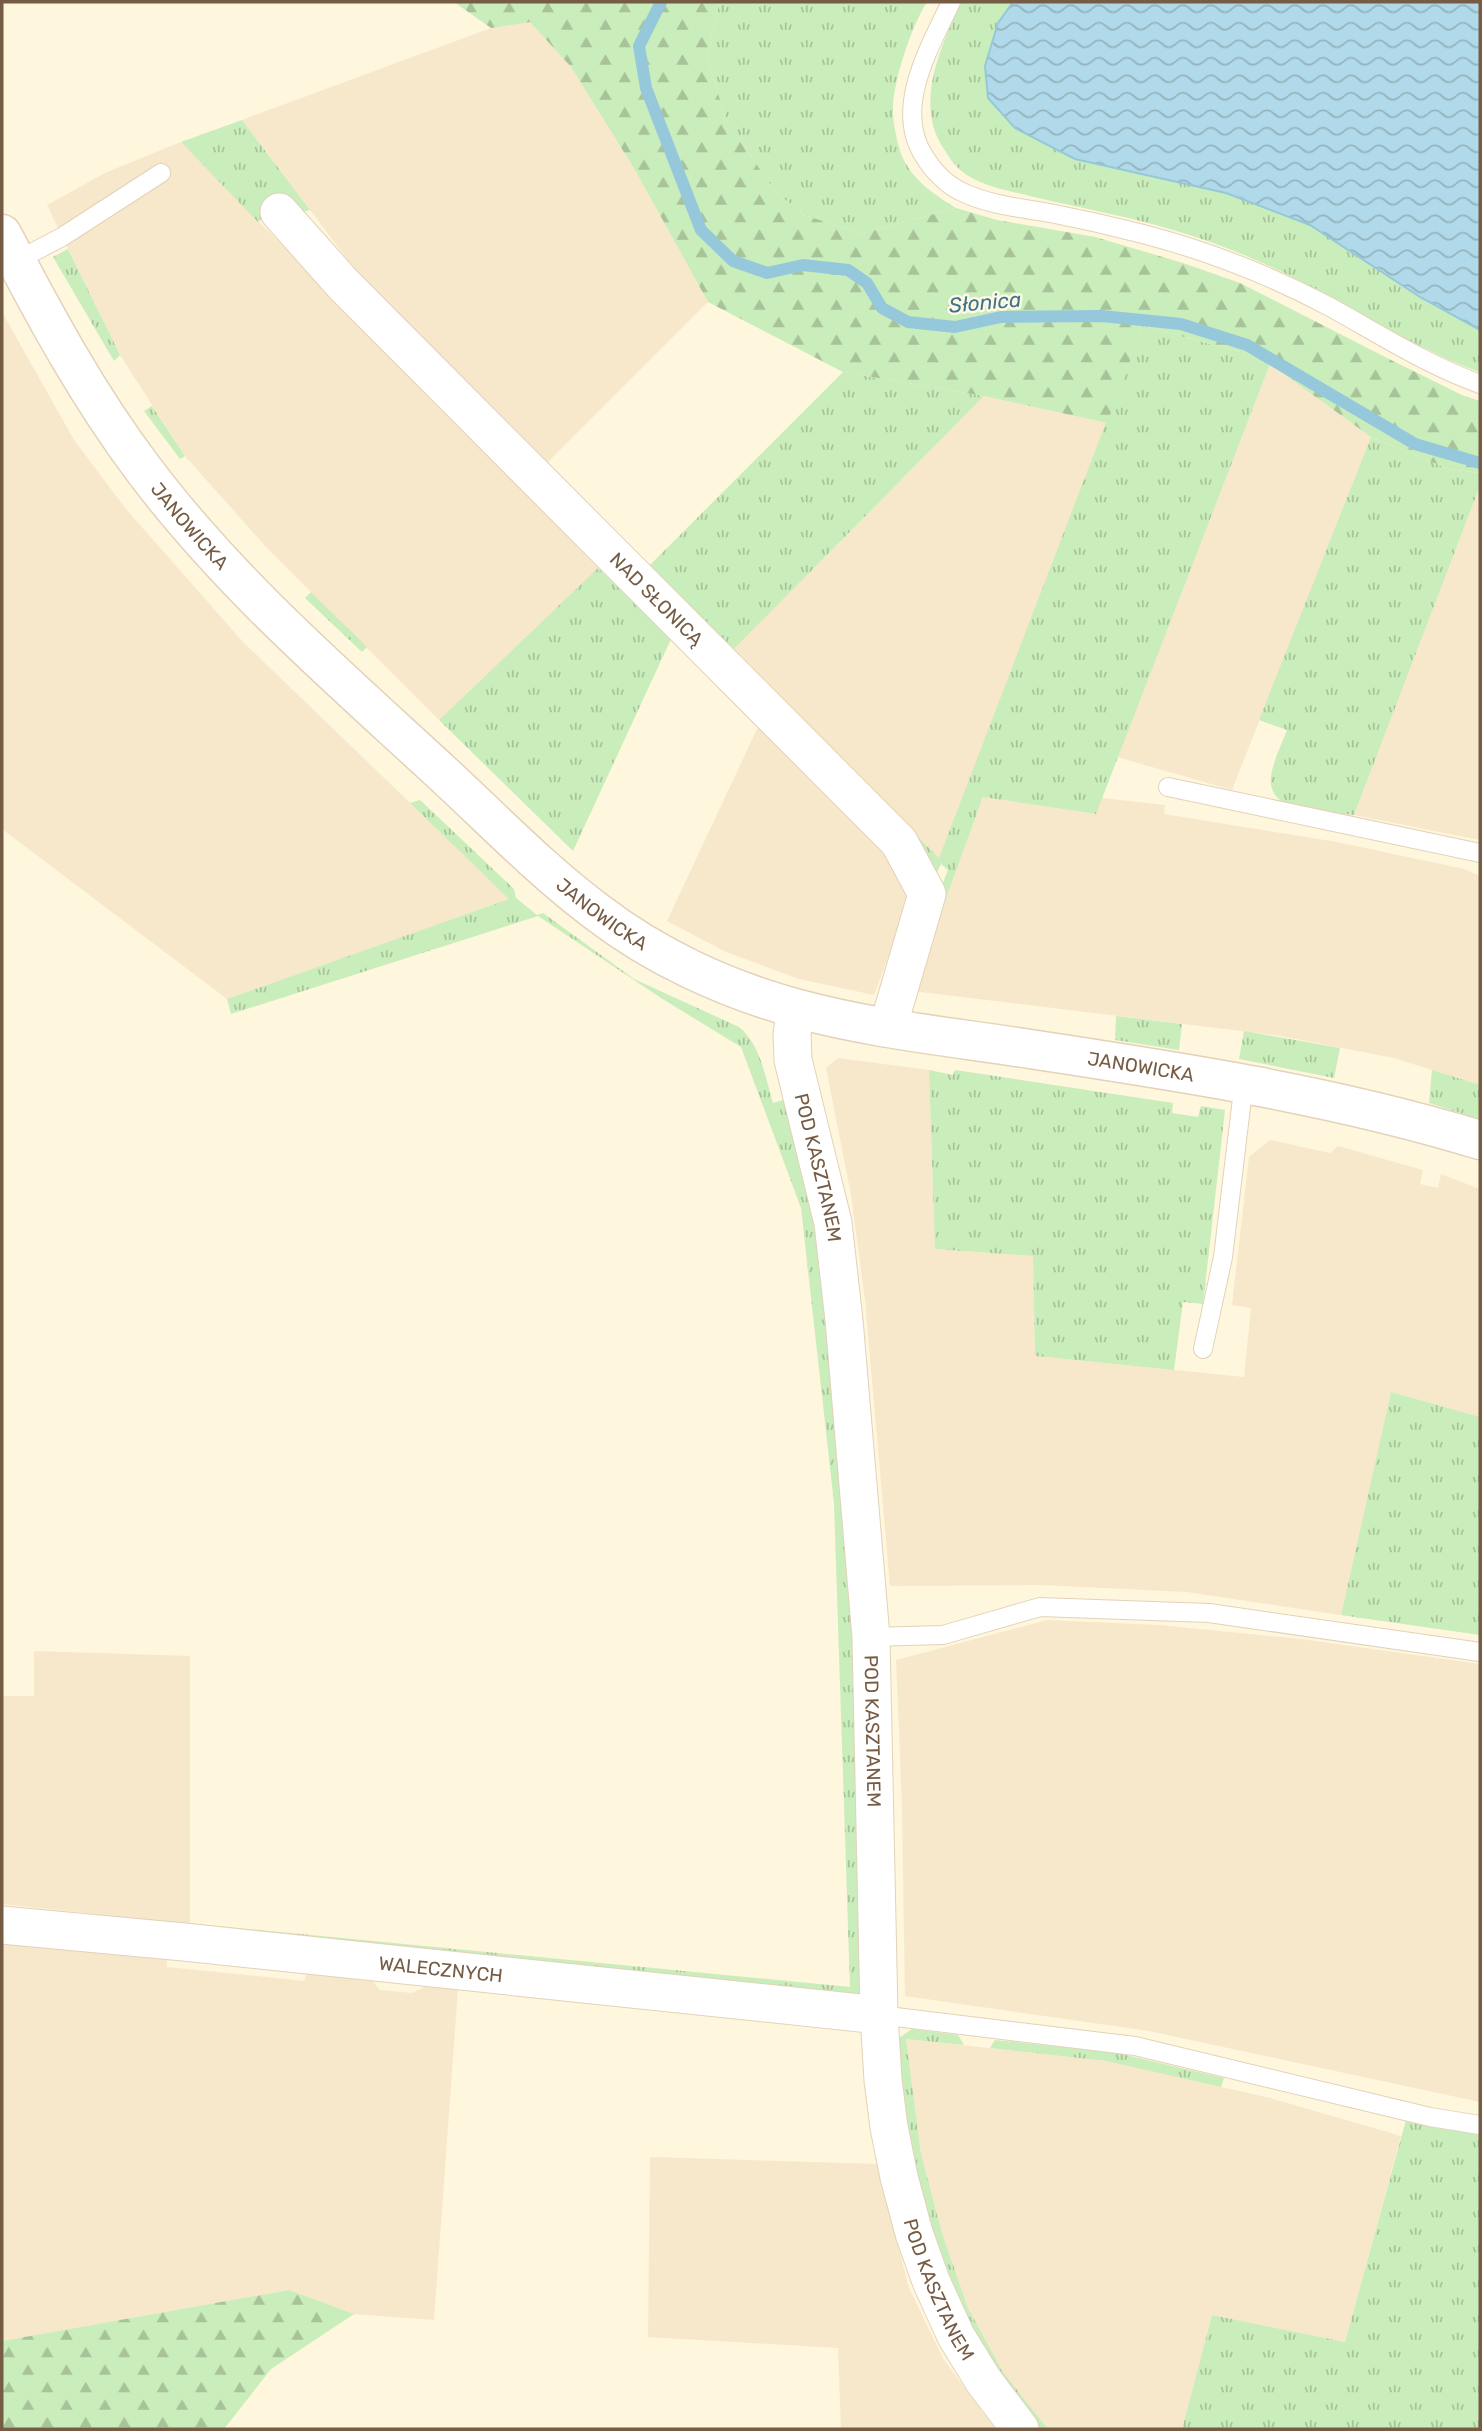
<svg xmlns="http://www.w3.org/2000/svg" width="1482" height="2431" font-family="Rubik,sans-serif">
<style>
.residential{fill:#f7e8cb}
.grass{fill:url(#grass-tufts)}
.forest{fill:url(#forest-firs)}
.water{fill:url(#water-waves);stroke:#96c8dc;stroke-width:2}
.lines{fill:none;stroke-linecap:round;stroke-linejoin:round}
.stream{stroke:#96c8dc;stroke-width:12}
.service-casing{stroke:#e3d2b9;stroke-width:20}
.minor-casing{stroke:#e3d2b9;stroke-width:39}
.tertiary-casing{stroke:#e3d2b9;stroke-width:41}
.service{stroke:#fff;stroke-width:18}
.minor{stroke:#fff;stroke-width:37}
.tertiary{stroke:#fff;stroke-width:38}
.labels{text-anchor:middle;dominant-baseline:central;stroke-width:5;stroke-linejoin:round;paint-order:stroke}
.street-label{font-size:19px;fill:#765c44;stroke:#fff8e5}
.water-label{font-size:21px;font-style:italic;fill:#3c748c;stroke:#fff8e5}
</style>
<defs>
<pattern id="grass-tufts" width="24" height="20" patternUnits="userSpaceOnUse" patternTransform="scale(1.75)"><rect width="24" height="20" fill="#c9edbb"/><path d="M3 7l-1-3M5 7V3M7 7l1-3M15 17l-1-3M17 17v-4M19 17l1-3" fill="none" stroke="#a8c39a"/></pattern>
<pattern id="forest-firs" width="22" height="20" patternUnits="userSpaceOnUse" patternTransform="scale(1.75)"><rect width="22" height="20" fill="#c9edbb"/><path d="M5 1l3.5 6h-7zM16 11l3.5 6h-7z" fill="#a8c39a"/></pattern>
<pattern id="water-waves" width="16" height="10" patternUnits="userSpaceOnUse" patternTransform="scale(1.75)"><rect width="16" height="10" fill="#b0dae9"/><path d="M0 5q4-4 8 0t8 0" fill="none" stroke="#94b4be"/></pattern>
</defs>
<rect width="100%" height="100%" fill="#fef6dd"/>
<path class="residential" d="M530 21 571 67 635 170 708 302 546 464 360 276 242 120 491 28Z
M181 142 598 568 439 720 267 548 185 456 120 355 47 205 107 172Z
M2 312 74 440 125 508 244 643 510 899 227 999 2 829Z
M1270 364 1371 437 1232 790 1117 757Z
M984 396 1107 423 939 859 732 651Z
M1480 486V840L1354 815Z
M758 727 902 870 910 899 874 995 799 979 726 952 667 921Z
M983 797 1096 814 1102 798 1165 805 1164 814 1337 842 1464 869 1480 876V1085L1394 1058 1275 1035 912 991Z
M838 1058 929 1070 935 1249 1033 1256 1035 1356 1244 1377 1251 1308 1232 1305 1249 1157 1270 1140 1330 1153 1338 1146 1423 1170 1420 1184 1438 1188 1441 1174 1480 1189V1417L1391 1392 1341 1615 1187 1592 1040 1585 890 1586 865 1300 851 1195 826 1068Z
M1047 1620 1159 1625 1301 1639 1480 1664V2102L1149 2031 905 1996 902 1805 896 1660Z
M34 1651 190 1656V1924L2 1904V1696H34Z
M2 1940 167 1956V1967L305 1981 306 1972 371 1979 380 1990 412 1993 427 1986 458 1989 434 2320 354 2314 289 2290 2 2341Z
M906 2039 1106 2061 1270 2098 1401 2136 1345 2342 1212 2315 1182 2429H1048L1003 2372 968 2308 942 2233 921 2154Z
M650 2157 877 2164 909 2288 944 2360 995 2429H841L838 2348 648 2337Z"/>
<path class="grass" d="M724 2H927C912 25 893 81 893 109 892 119 898 147 902 156 912 180 935 195 956 208L860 234 805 215 776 193 726 119 707 58 718 7Z
M961 2H1013L998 23 1075 159 1226 193 1310 225 1420 297 1480 330V372C1428 354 1381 324 1333 298 1282 270 1229 246 1173 230 1130 217 1086 209 1043 199 1017 192 980 188 959 169 954 164 949 158 946 152 912 106 941 47 961 2Z
M242 120 310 210 301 212 285 193 262 207 264 216 258 222 181 142Z
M68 249 120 355 114 361 53 257Z
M1143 326 1255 356 1270 364 1096 814 983 797 912 991 932 910 948 870 941 864 931 885 885 804 939 858Z
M843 372 984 396 732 651 649 566Z
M152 406 185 456 180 459 144 411Z
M1371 437 1449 469 1480 473V486L1354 815C1324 811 1261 815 1272 771 1275 757 1282 743 1287 730L1259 720Z
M598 568 671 639 573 851 439 720Z
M311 592 367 647 362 652 305 598Z
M420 800 514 889 516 898 537 915 543 913 634 979 739 1027C761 1045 765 1077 773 1103L787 1099 810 1187 821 1254 857 1638 864 1989 858 1997 97 1921 92 1914 850 1987 834 1503 801 1208 741 1047 661 998 538 916 231 1014 227 999 509 899 410 803Z
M1116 1016 1182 1024 1179 1050 1115 1040Z
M1244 1031 1340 1048 1334 1078 1239 1059Z
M929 1070 953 1075 955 1070 1173 1103 1172 1113 1198 1117 1201 1106 1225 1110 1203 1304 1183 1302 1174 1370 1035 1356 1033 1256 935 1249Z
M1432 1070 1480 1085V1119L1429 1103Z
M1391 1392 1480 1417V1635L1341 1615Z
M912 2029 958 2035 964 2045 906 2039 921 2154 942 2233 968 2308 1003 2372 1048 2429 1040 2428 999 2377 974 2338 933 2239 906 2126 896 2040Z
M995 2040 1113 2052 1224 2078 1221 2087 1106 2061 990 2048Z
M1406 2120 1480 2135V2429H1182L1212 2315 1345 2342Z"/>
<path class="forest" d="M454 2H724L718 7 707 58 726 119 776 193 805 215 860 234 956 208 997 220 1095 237 1183 263 1240 283 1389 359 1464 396 1480 401V473L1449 469 1371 437 1270 364 1255 356 1143 326 1107 423 984 396 843 372 708 302 635 170 571 67 530 22 491 28Z
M289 2290 354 2314 271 2369 224 2429H2V2341Z"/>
<path class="water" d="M1013 2H1480V330L1420 297 1310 225 1226 193 1075 159 1015 128 988 98 985 66 998 23Z"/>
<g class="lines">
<path class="stream" d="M661 2 639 46 646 88 701 230 733 261 767 273 803 265 848 270 867 283 882 308 908 322 955 327 1001 317 1102 316 1181 324 1247 345 1415 444 1480 463"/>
<defs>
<path id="service" d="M951 2C930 47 893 108 924 156 933 171 947 185 962 192 989 205 1021 208 1050 213 1081 219 1112 226 1143 234 1208 251 1270 275 1330 307 1379 334 1427 365 1480 384
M16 261 62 237 161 173
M1168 787 1480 853
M1203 1349 1223 1257 1244 1082
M871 1637 943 1635 1040 1607 1209 1613 1480 1652
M879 2015 1135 2046 1430 2117 1480 2125"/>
<g id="minor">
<path id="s1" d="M279 212 343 284 899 842 927 894 888 1027"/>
<path id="s2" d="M796 1008 792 1034 793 1060 833 1223 844 1320 871 1637 879 2015 883 2080 889 2127 899 2177 914 2233 931 2281 956 2336 983 2380 1020 2429"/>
<path id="s3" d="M2 1925 184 1942 879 2015"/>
</g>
<g id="tertiary">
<path id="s4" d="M2 234C45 316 88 396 144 470 229 583 337 676 440 771 492 819 541 870 597 912 654 956 725 989 795 1008 871 1029 952 1037 1030 1049 1182 1072 1333 1095 1480 1140"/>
</g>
</defs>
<use href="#service" class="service-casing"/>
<use href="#minor" class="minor-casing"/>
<use href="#tertiary" class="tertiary-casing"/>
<use href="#service" class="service"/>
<use href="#minor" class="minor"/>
<use href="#tertiary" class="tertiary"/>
</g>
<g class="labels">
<g class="street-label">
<text stroke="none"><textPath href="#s4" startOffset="348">JANOWICKA</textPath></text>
<text stroke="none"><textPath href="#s1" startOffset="541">NAD SŁONICĄ</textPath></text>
<text stroke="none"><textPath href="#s4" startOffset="915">JANOWICKA</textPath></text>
<text stroke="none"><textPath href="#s4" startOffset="1482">JANOWICKA</textPath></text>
<text stroke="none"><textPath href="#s2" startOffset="163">POD KASZTANEM</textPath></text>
<text stroke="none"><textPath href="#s2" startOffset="730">POD KASZTANEM</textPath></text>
<text stroke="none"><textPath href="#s3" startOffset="441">WALECZNYCH</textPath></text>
<text stroke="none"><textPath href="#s2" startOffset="1297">POD KASZTANEM</textPath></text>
</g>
<g class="water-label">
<text transform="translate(985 302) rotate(-5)">Słonica</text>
</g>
</g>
<rect width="1482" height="2431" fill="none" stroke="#765c44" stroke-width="7"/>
</svg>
